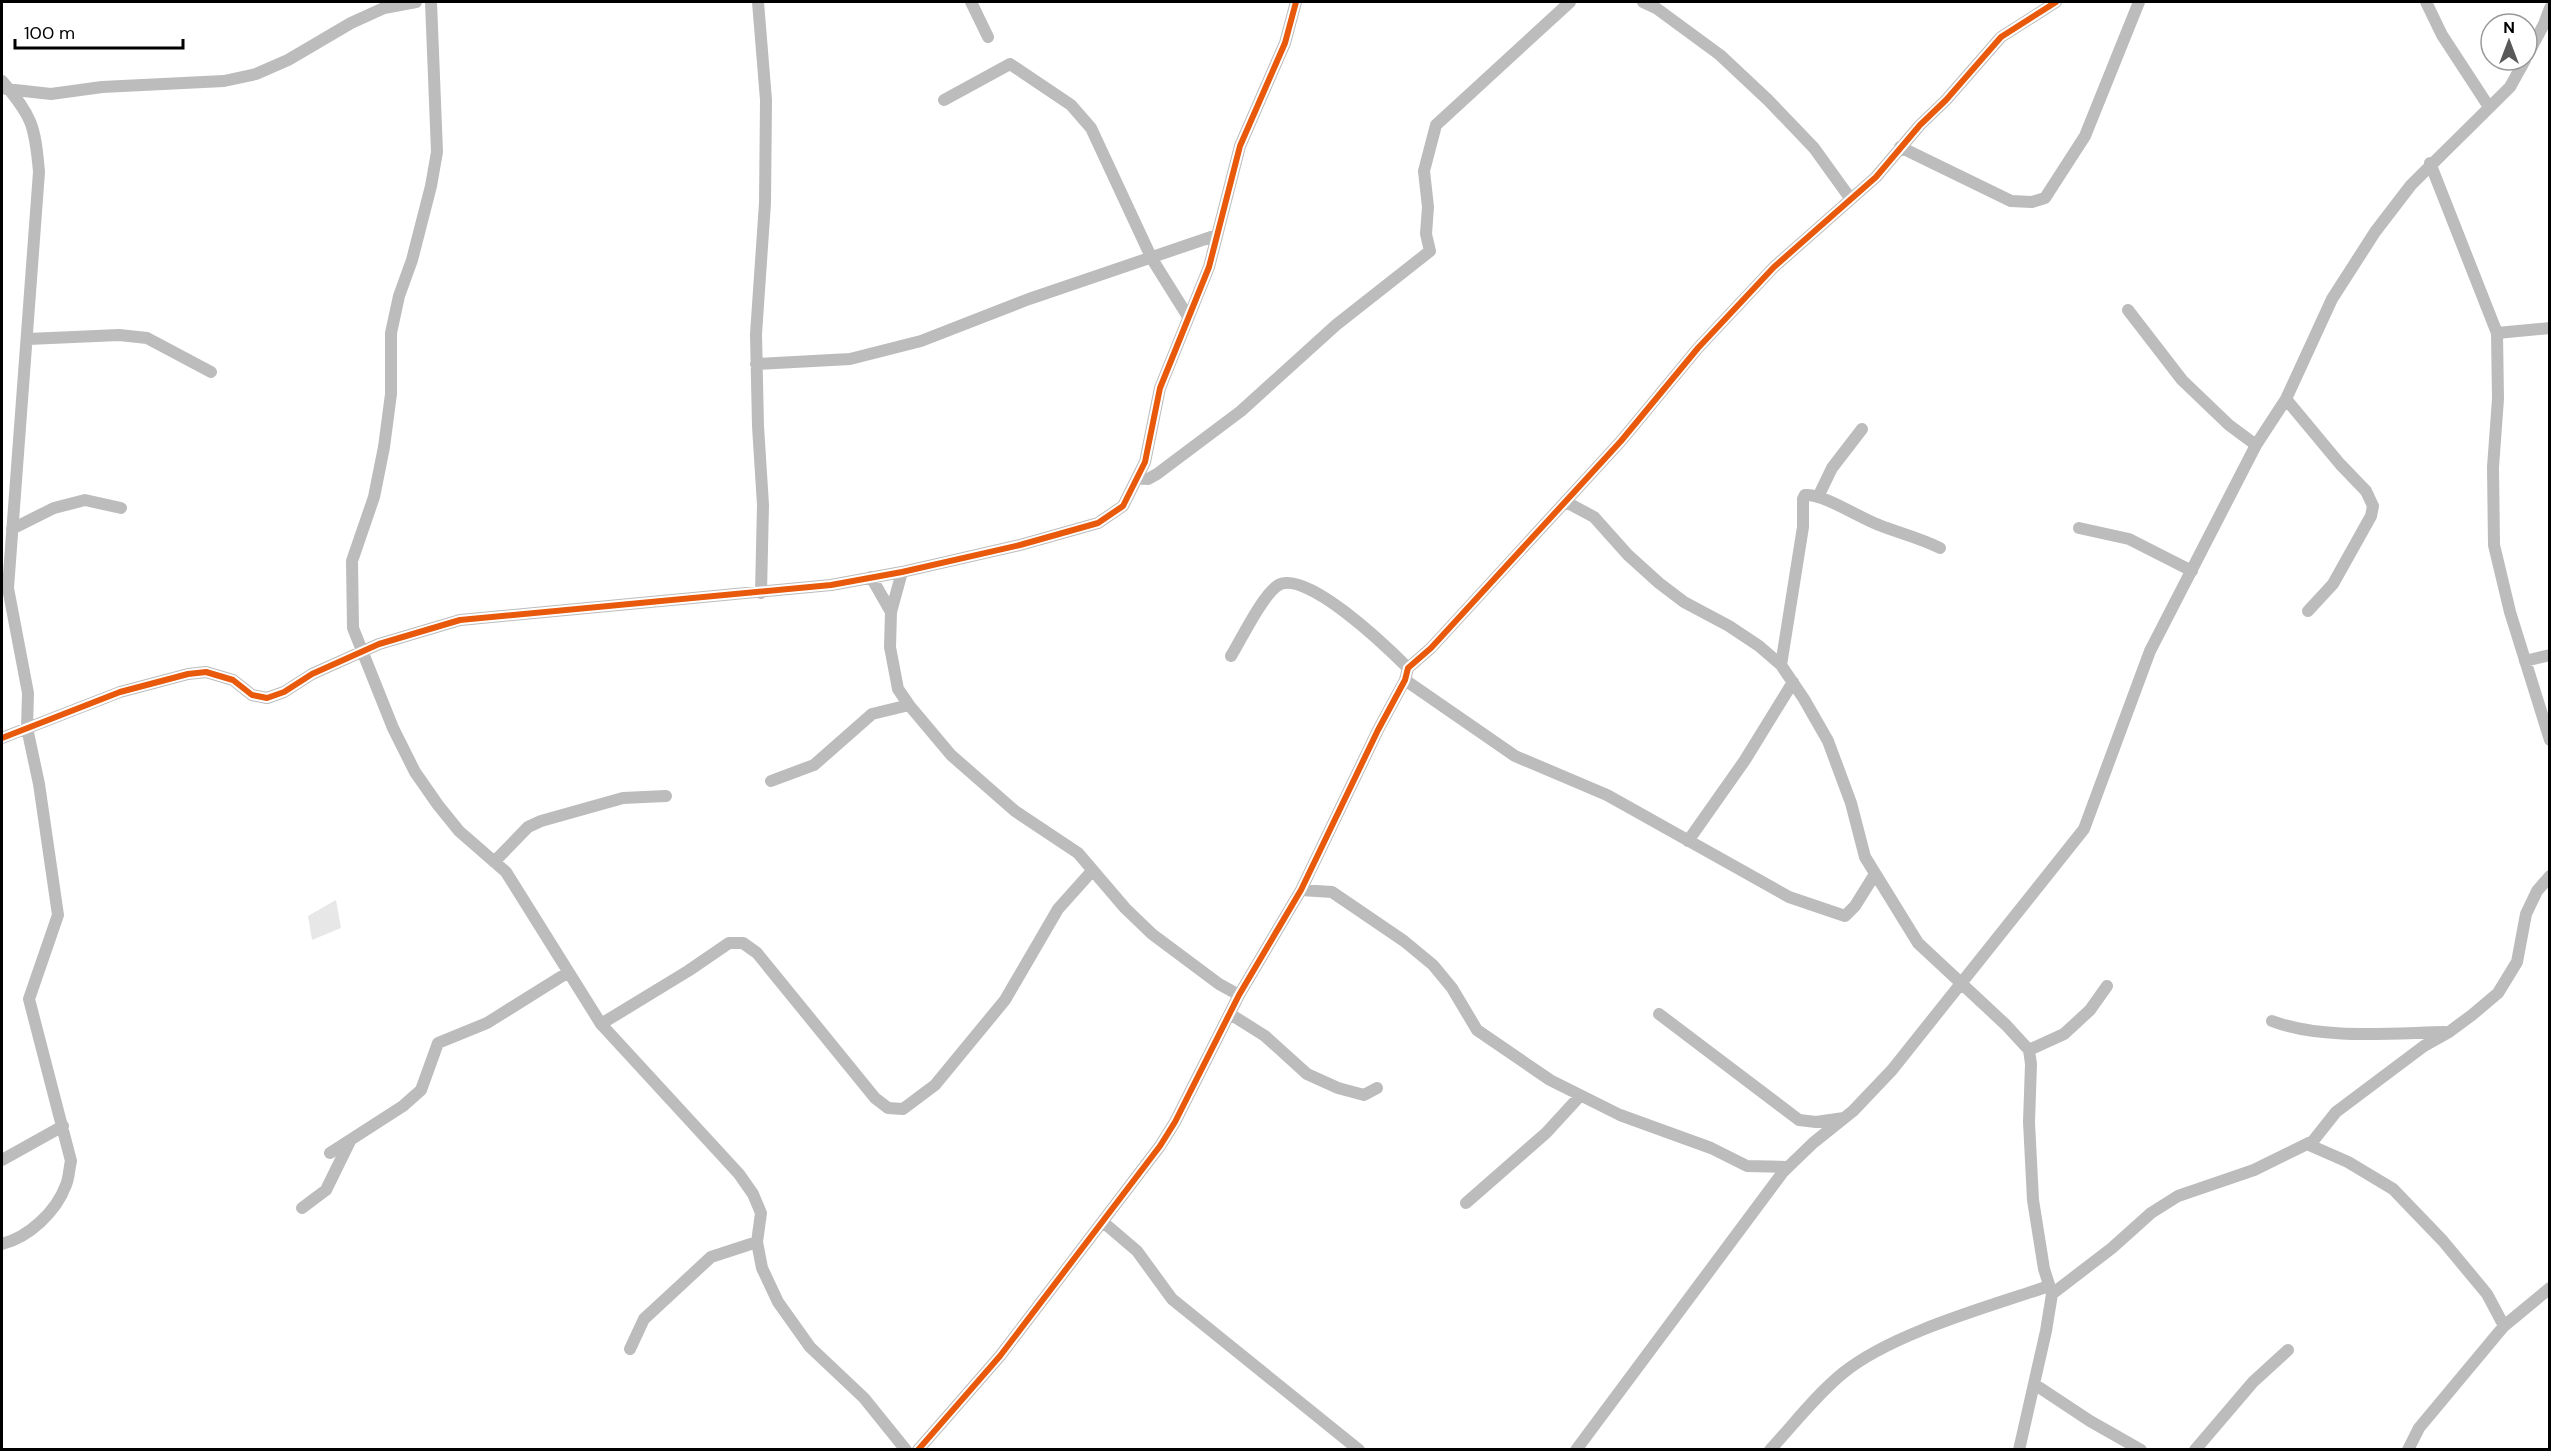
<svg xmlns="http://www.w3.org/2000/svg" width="2551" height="1451" font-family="'DM Sans',sans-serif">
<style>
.green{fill:#e7e7e7}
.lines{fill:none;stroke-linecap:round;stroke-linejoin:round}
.minor{stroke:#bcbcbc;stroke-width:12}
.cycleway-casing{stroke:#fff;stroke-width:10}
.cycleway{stroke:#e8590c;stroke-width:6}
</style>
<rect width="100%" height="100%" fill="#fff"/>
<path class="green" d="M336 900 341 928 312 940 308 916Z"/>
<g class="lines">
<path class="minor" d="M431 2 437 152 431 186 412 260 399 296 391 333V394L384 447 374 497 352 561 353 628 393 728 415 772 438 805 459 831 506 872 601 1024 739 1174 753 1194 761 1213 757 1242 762 1268 778 1302 810 1347 864 1398 906 1450
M758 2 766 100 765 203 756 334 758 426 763 505 761 593
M971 2 988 37
M1643 2 1656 8 1720 55 1768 100 1814 148 1850 198
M2426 2 2442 35 2489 107
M2527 56 2544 24 2550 8
M2 81C32 116 35 125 39 172L8 588 28 693 27 728 39 784 58 915 29 999 71 1161C69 1169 69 1178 66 1185 56 1212 29 1237 2 1244
M6 89 51 94 102 87 224 81 256 74 288 60 351 23 384 8 416 2
M944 100 1010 64 1071 105 1091 128 1152 259 1187 315
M1900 147 2011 201 2032 202 2045 198 2085 136 2139 2
M2430 163 2497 333 2498 399 2493 467 2494 545 2510 612 2550 740
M2128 310 2182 380 2229 425 2256 445
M2497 333 2550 328
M28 339 119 335 147 338 211 372
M756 364 850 359 921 341 1029 299 1217 235
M2286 399 2340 464 2366 491 2373 506 2371 516 2333 584 2308 611
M1137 478 1148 479 1157 474 1241 411 1336 325 1430 251 1426 234 1428 207 1424 171 1436 125 1570 2
M1818 497 1832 468 1862 429
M1566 502 1594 517 1628 555 1659 583 1684 602 1729 626 1759 646 1781 665 1804 699 1828 741 1851 803 1865 857 1918 943 2006 1025 2029 1050 2031 1064 2029 1122 2033 1200 2044 1269 2052 1294 2046 1331 2019 1450
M2079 528 2129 539 2192 571
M12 529 54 508 85 500 121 508
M902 572 891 612 890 647 898 689 909 705 951 755 1015 811 1078 853 1125 908 1152 934 1219 984 1239 995
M871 577 891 612
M1231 656C1242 638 1261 598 1277 586 1304 566 1389 649 1408 668
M2525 661 2550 655
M1781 665 1803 527V499L1805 495C1825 494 1859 518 1879 525 1899 533 1920 538 1940 548
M1405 680 1515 756 1607 795 1789 897 1845 916 1855 906 1875 874
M2 738 120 692 188 674 206 672 233 680 252 695 267 698 284 692 312 674 379 644 460 620 831 585 902 572 1020 545 1098 523 1123 506 1145 462 1160 388 1209 267 1240 146 1285 43 1296 2
M771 781 814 765 872 714 909 705
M1688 841 1745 760 1793 682
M494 862 528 827 541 821 623 798 666 796
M1301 890 1332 892 1404 941 1433 965 1452 988 1477 1030 1550 1080 1620 1115 1711 1148 1747 1166 1787 1167
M1230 1014 1265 1036 1307 1074 1338 1088 1364 1095 1377 1088
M1659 1014 1799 1120 1816 1122 1844 1118
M2272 1021C2321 1040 2392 1033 2445 1032
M601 1024 688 971 729 943H743L757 953 875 1098 888 1108 903 1109 935 1085 1005 1000 1058 909 1092 871
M2029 1050 2064 1034 2090 1010 2107 986
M2307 1144 2348 1162 2393 1189 2443 1241 2487 1294 2504 1326
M330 1153 403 1106 421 1090 438 1043 487 1023 567 973
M2 1160 63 1126
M1466 1203 1546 1133 1580 1096
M302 1208 326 1190 350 1141
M1103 1222 1137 1251 1172 1299 1359 1450
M2052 1294 2112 1248 2151 1213 2178 1196 2254 1170 2313 1141 2336 1112 2424 1046 2449 1032 2472 1015 2498 993 2517 962 2526 914 2537 891 2550 876
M630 1349 644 1319 711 1257 757 1242
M2034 1384 2090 1421 2141 1450
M918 1450 1000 1356 1160 1146 1175 1122 1239 995 1301 890 1378 730 1405 680 1408 668 1431 648 1621 441 1698 348 1774 267 1876 177 1920 125 1946 100 2001 37 2056 2
M1576 1450 1783 1172 1813 1143 1853 1111 1892 1070 2084 829 2150 651 2256 445 2286 399 2332 299 2375 232 2411 185 2510 87 2525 60
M1770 1450C1794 1424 1816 1395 1843 1373 1892 1333 1988 1307 2049 1286
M2195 1450 2253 1382 2288 1350
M2408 1450 2419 1428 2504 1326 2550 1288"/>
<defs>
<path id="cycleway" d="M2 738 120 692 188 674 206 672 233 680 252 695 267 698 284 692 312 674 379 644 460 620 831 585 902 572 1020 545 1098 523 1123 506 1145 462 1160 388 1209 267 1240 146 1285 43 1296 2
M918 1450 1000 1356 1160 1146 1175 1122 1239 995 1301 890 1378 730 1405 680 1408 668 1431 648 1621 441 1698 348 1774 267 1876 177 1920 125 1946 100 2001 37 2056 2"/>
</defs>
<use href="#cycleway" class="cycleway-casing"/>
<use href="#cycleway" class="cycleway"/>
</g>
<rect width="2551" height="1451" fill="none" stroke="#000000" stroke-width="6"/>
<g transform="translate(2509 42)"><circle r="28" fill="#ffffff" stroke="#999999" stroke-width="1.5"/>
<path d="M0-4.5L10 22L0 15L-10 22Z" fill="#595959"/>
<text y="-9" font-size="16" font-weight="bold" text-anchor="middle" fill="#000000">N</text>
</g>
<path d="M15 39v9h168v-9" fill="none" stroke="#000000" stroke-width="3"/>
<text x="24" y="39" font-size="18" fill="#000000" stroke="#ffffff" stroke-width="4.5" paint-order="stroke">100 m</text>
</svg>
